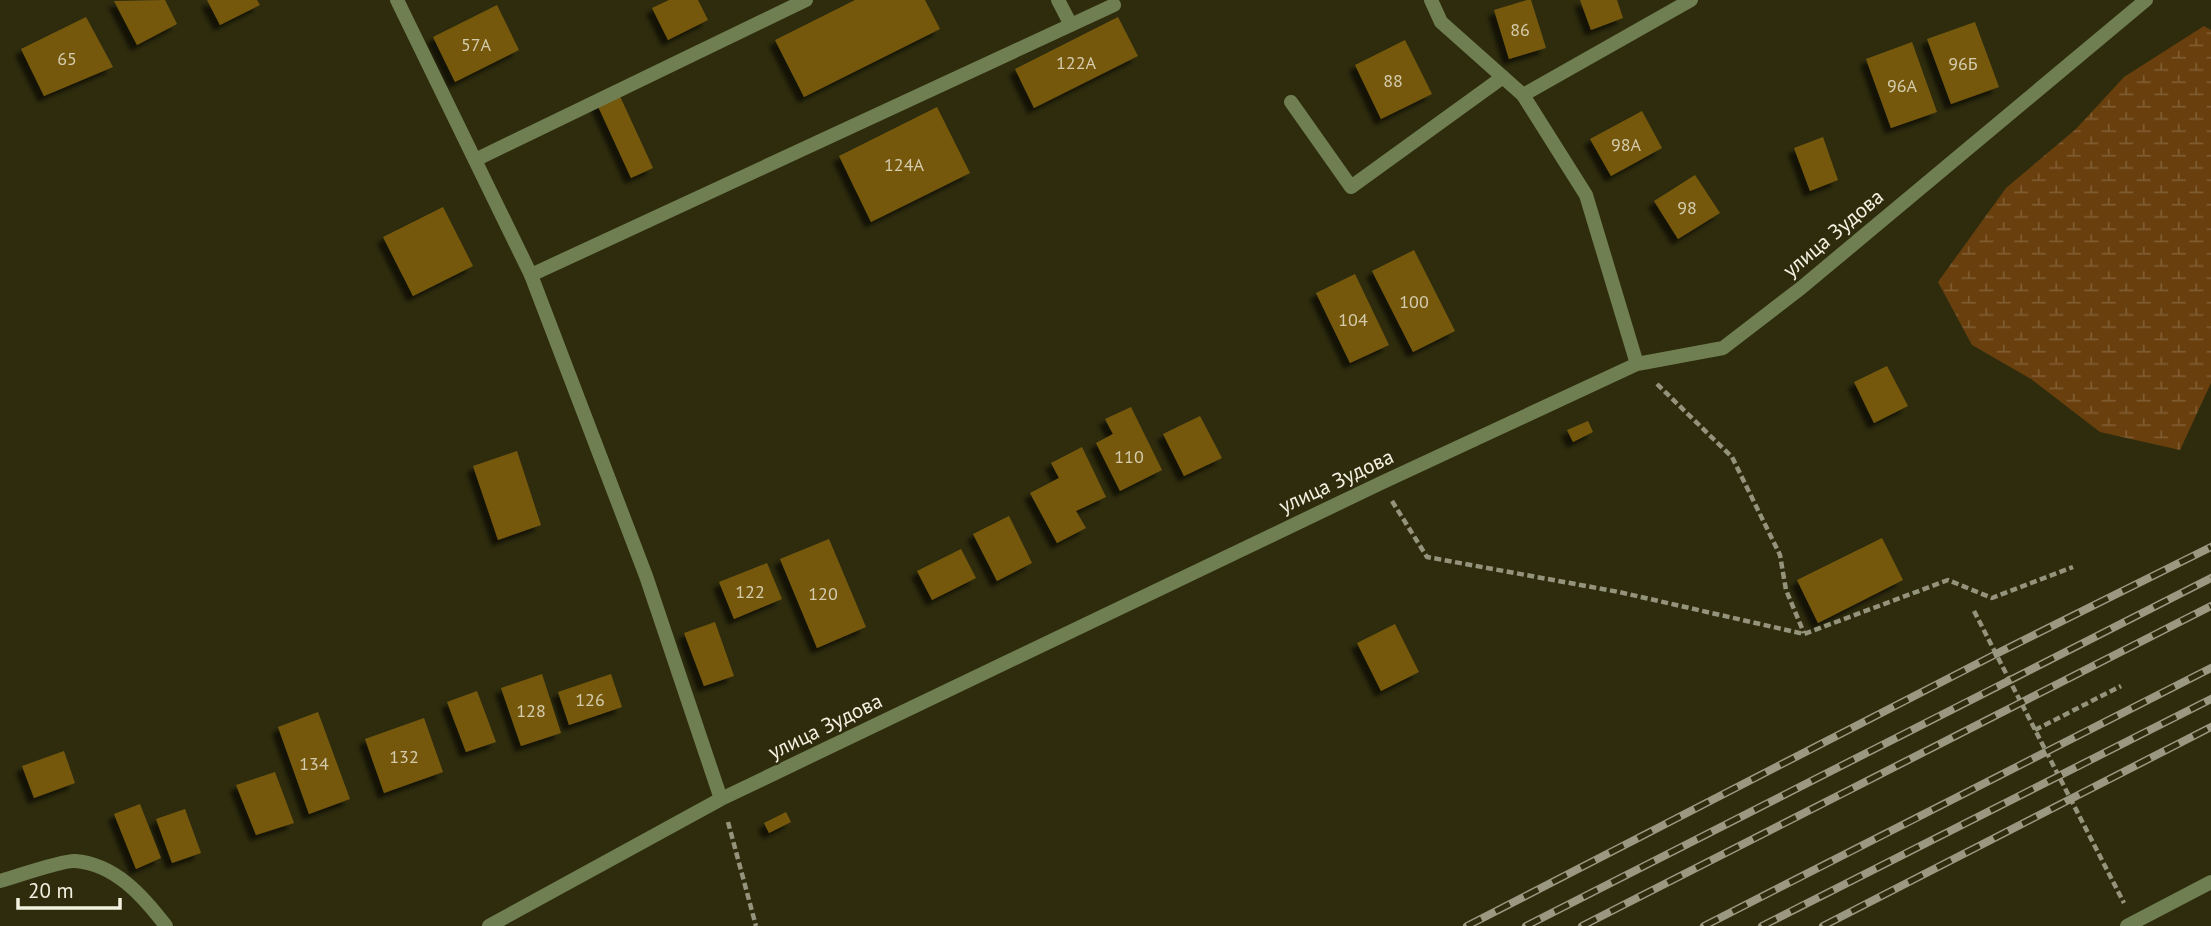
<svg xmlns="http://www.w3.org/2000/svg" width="2211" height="926" font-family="'PT Sans',sans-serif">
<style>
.wetland{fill:url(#wetland-marsh)}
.building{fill:#765911;filter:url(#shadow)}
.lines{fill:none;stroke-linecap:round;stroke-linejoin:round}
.path{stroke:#94937b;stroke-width:4.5;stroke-dasharray:7 3.5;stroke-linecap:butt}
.lane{stroke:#6f7f51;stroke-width:14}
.street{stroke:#6f7f51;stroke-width:14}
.rail-casing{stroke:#9a9881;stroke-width:8}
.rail{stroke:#2e2c0d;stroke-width:5;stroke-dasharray:16;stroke-linecap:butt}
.labels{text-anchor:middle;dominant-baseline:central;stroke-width:5;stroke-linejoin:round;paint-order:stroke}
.number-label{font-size:18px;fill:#d4ccad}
.street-label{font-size:21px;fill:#f3f2e1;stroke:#2e2c0d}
</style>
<defs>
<pattern id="wetland-marsh" width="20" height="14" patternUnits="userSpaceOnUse" patternTransform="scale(1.75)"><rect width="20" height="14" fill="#693f0d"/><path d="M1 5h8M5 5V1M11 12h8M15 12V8" fill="none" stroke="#7f5b30"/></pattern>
<filter id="shadow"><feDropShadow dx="-6" dy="6" stdDeviation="2" flood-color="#0009"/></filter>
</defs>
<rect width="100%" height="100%" fill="#2e2c0d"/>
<path class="wetland" d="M2204 26 2211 30V383L2180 450 2100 432 2031 379 1972 345 1938 282 2006 188 2076 129 2124 77Z"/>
<path class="building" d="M165 0 177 24 137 45 114 1Z
M207 0H257L260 5 220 25Z
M669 0H698L708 20 668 40 652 8Z
M855 0H925L940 29 804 97 775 40Z
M1527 0H1531L1546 48 1509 59 1494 10Z
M1580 0H1617L1623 18 1591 30Z
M497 5 519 50 455 82 433 37Z
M86 17 113 67 44 96 21 49Z
M1118 17 1138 56 1034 108 1015 69Z
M1975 22 1999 87 1951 104 1927 39Z
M1405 40 1432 94 1381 119 1355 65Z
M1912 42 1937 112 1891 128 1866 59Z
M618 92 653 168 631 178 596 102Z
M937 107 970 173 871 222 839 156Z
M1642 111 1662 148 1611 176 1590 139Z
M1823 137 1838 180 1810 191 1794 148Z
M1695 175 1720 213 1678 239 1654 201Z
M443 207 473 266 413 296 383 237Z
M1414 250 1455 331 1413 352 1372 271Z
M1355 274 1389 345 1350 363 1316 293Z
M1887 366 1908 406 1874 423 1854 382Z
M1131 407 1162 470 1120 491 1096 443 1113 434 1105 419Z
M1200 416 1222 458 1184 476 1163 434Z
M1588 421 1593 432 1573 442 1567 430Z
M1082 447 1106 497 1076 511 1086 528 1057 543 1030 493 1059 478 1051 463Z
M517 451 541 525 498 540 473 466Z
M1009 516 1032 563 997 581 973 534Z
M1882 538 1903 580 1818 623 1797 580Z
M829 539 866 627 817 648 780 559Z
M961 549 976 578 932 600 917 571Z
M767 563 782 599 734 619 719 582Z
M715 622 734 676 704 686 684 633Z
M1395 624 1419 672 1381 691 1357 643Z
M542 674 561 733 521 746 501 688Z
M611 674 622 707 569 725 558 692Z
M477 691 496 742 466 752 447 702Z
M318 712 350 799 309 814 278 727Z
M424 718 443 772 384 793 365 739Z
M64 751 75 783 34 798 22 766Z
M275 772 294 823 256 835 236 785Z
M140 804 161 858 136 869 114 814Z
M185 809 201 853 172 863 156 819Z
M786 812 791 822 769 833 764 823Z"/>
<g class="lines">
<path class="path" d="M1657 384 1732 457 1780 555 1786 590 1804 633
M1392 501 1427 557 1619 592 1804 634 1948 580 1992 598 2073 567
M1974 611 2124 903
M2035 730 2121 686
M728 822 756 926"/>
<path class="lane" d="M1058 0 1071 25
M1523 95 1691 0
M1291 102 1351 187 1503 77
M475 160 806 0
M531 275 1114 5
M0 881C15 877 62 860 75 861 115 864 143 896 166 926"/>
<path class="street" d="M397 0 531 275 646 576 721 799
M1431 0 1441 22 1523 95 1586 195 1637 364
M489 926 721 799 1381 483 1637 364 1723 348 1801 288 2146 0
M2127 926 2211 882"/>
<defs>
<path id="rail" d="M1467 926 1996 654 2211 547
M1526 926 2211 578
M1582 926 2211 606
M1704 926 2211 668
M1762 926 2211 699
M1823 926 2211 727"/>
</defs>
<use href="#rail" class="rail-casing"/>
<use href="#rail" class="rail"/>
</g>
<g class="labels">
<g class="number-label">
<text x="1520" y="29">86</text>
<text x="476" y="44">57А</text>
<text x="67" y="58">65</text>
<text x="1076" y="62">122А</text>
<text x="1963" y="63">96Б</text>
<text x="1393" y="80">88</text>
<text x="1902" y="85">96А</text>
<text x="1626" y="144">98А</text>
<text x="904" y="164">124А</text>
<text x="1687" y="207">98</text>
<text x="1414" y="301">100</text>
<text x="1353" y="319">104</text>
<text x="1129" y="456">110</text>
<text x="750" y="591">122</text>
<text x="823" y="593">120</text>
<text x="590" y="699">126</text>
<text x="531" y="710">128</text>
<text x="404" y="756">132</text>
<text x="314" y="763">134</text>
</g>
<g class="street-label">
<text transform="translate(1833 233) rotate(-40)">улица Зудова</text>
<text transform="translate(1336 481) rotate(-25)">улица Зудова</text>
<text transform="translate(825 726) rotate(-26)">улица Зудова</text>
</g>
</g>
<path d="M18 898v10h102v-10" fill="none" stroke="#f3f2e1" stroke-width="3.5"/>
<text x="28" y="898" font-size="21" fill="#f3f2e1" stroke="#2e2c0d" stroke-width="5" paint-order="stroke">20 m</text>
</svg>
